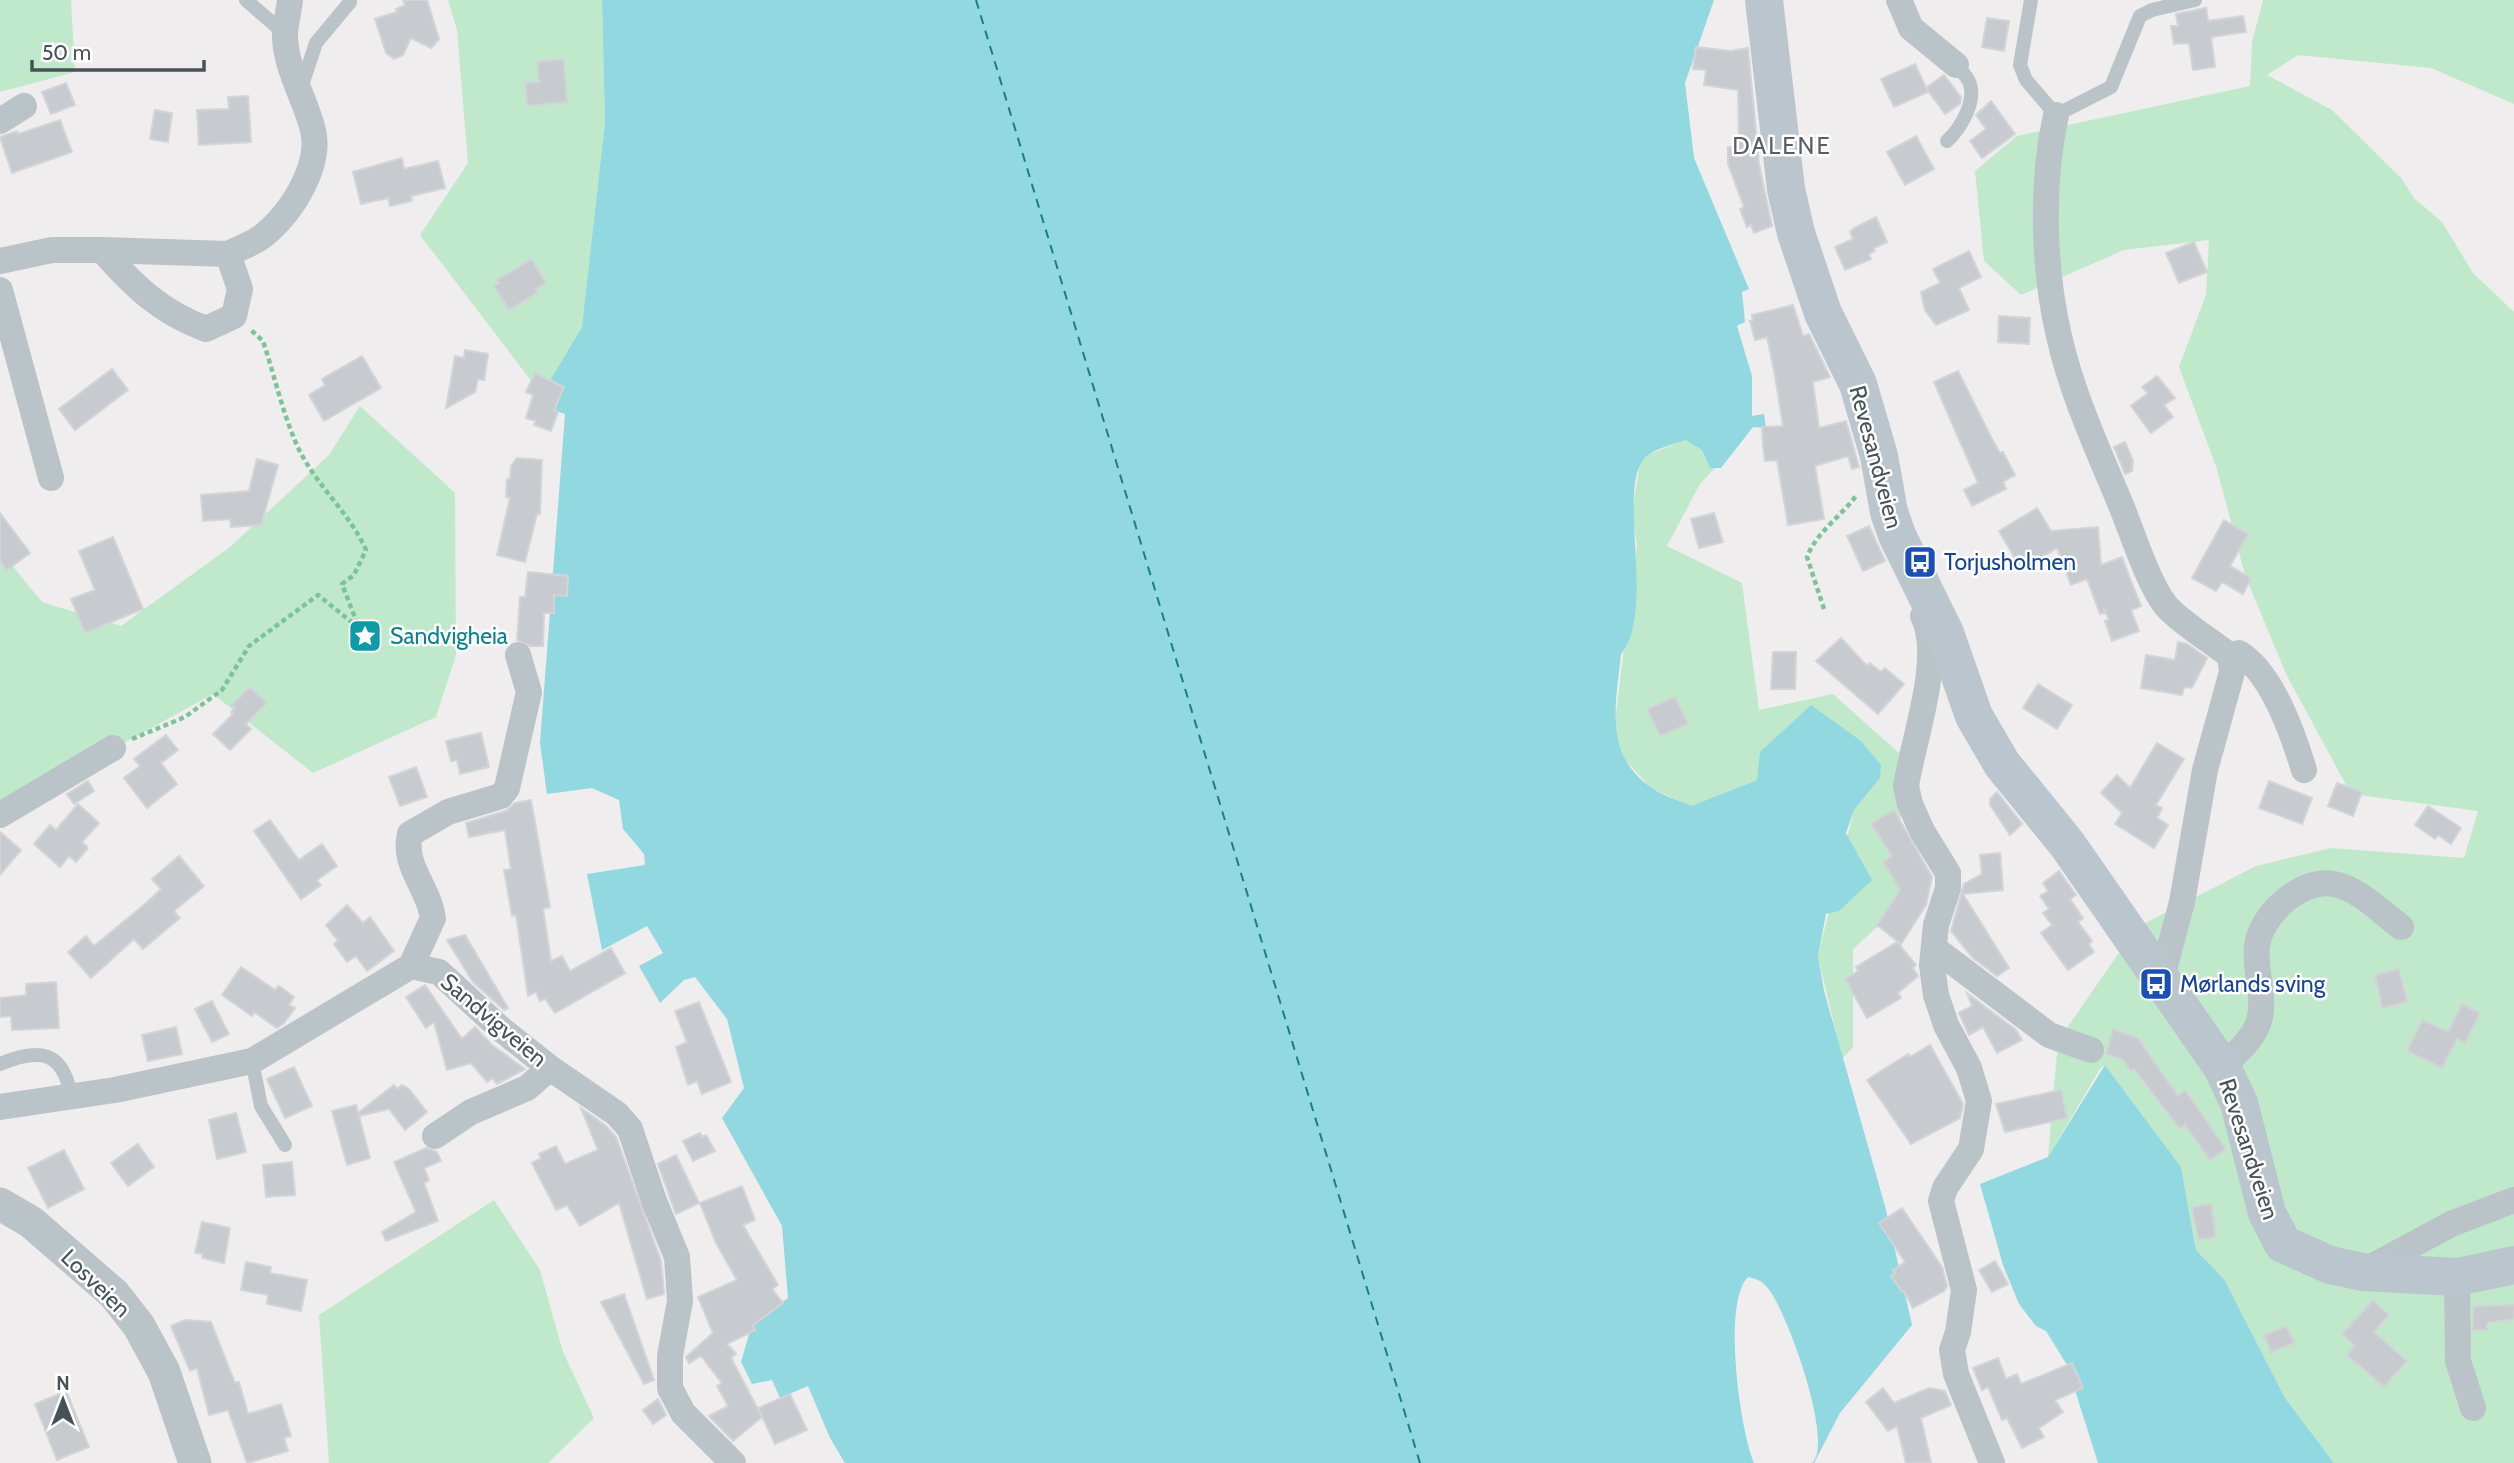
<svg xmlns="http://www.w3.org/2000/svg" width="2514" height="1463" font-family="Cabin,sans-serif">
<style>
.green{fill:#c0e9cb}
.water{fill:#92d8e1}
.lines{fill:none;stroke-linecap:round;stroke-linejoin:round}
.ferry{stroke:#1b7d89;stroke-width:2;stroke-dasharray:9 7;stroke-linecap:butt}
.building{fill:#c7cbcf;stroke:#d2d4d8;stroke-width:2}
.path{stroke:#7cc399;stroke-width:4.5;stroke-dasharray:5 3.5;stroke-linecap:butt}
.service{stroke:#bac3c8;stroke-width:14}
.minor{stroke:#bac3c8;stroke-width:26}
.tertiary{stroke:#bac3c8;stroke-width:33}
.secondary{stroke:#bbc5cd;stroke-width:38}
.labels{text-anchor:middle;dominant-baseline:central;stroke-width:5;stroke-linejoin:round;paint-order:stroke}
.street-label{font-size:23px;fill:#475258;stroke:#fff}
.transit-label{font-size:23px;fill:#164399;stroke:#fff;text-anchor:start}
.culture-label{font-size:23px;fill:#0d838f;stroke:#fff;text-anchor:start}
.neighbourhood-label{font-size:24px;letter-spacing:2px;fill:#5a5e61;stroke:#fff}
</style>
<rect width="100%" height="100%" fill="#efeded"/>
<path class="green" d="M0 0H71L75 72 0 92Z
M448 0H602L605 123 590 276 582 327 542 395 420 235 468 163 457 30Z
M2263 0H2514V104L2431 68 2298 55 2267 75 2332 110 2401 178 2414 198 2442 222 2473 273 2514 312V1463H2334L2285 1398 2224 1279 2196 1250 2181 1167 2105 1065 2100 1069 2048 1157 2058 1041 2136 928 2256 866 2331 848 2464 858 2478 811 2351 794 2286 674 2245 575 2217 469 2179 367 2206 295 2209 240 2124 250 2021 295 1984 261 1975 171 2017 136 2250 86 2252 42Z
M360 406 455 493 456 655 436 717 313 773 213 694 0 811V551L42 602 121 626 230 547 329 455Z
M1686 439 1702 450 1710 467 1715 468 1700 484 1667 546 1742 583 1759 710 1833 694 1900 754 1902 904 1853 949V1047L1842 1059 1818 956 1854 810 1880 778 1757 780 1691 806 1651 788 1625 760 1614 729 1637 545 1632 512 1640 464 1648 455Z
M494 1200 540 1270 563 1352 594 1418 548 1463H329L319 1315Z"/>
<path class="water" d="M602 0H1714L1685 83 1694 158 1749 289 1742 292 1745 322 1737 326 1752 376V416L1764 414 1766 428 1753 427 1721 468H1710L1702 450 1686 440C1674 444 1656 448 1646 457 1615 485 1657 610 1621 654 1616 704 1603 755 1652 788 1663 796 1679 800 1691 806L1757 780 1760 752 1811 705 1861 741 1881 765 1880 778 1854 810 1846 833 1872 880 1839 911 1826 914 1818 956 1824 991 1885 1206 1912 1325 1840 1413 1814 1463H1812C1835 1443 1786 1308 1767 1287 1761 1280 1756 1279 1748 1277 1722 1303 1740 1430 1754 1463H845L830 1438 808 1386 780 1398 772 1380 752 1384 741 1362 752 1324 788 1298 782 1226 722 1118 744 1088 727 1019 695 977 684 980 660 1003 639 966 663 953 647 926 602 950 587 874 645 865 644 854 623 829 619 800 592 788 547 794 540 743 565 414 536 404 582 327 605 123Z
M2105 1065 2181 1167 2196 1250 2224 1279 2285 1398 2334 1463H2098L2067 1365 2046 1331 2036 1326 2019 1304 2003 1265 1980 1184 2048 1157Z"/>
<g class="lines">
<path class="ferry" d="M976 0 1420 1463"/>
</g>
<path class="building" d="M403 0H427L439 39 431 48 411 38 403 55 394 59 386 53 375 19 397 12 396 9 405 5Z
M2206 8 2208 21 2243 16 2246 32 2211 37 2215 67 2193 70 2189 43 2174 44 2171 26H2178L2176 14Z
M1987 18 2009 21 2004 51 1982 47Z
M1696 47 1731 51 1748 48 1759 164 1772 226 1754 233 1751 225 1747 227 1740 209 1744 207 1728 164V147H1739L1738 90 1704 85 1706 70 1693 69Z
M564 59 567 102 527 106 525 83 539 82 537 62Z
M1915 64 1928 92 1894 107 1881 79Z
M1944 75 1961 97 1960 104 1945 114 1926 88Z
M66 83 75 105 51 114 42 92Z
M248 96 251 142 199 145 197 110 229 109 228 97Z
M1991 101 2015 134 1982 158 1970 141 1986 129 1976 115Z
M155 110 172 113 168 142 150 139Z
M60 120 72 152 12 173 0 137 17 131 18 134Z
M1916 136 1934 169 1905 185 1887 152Z
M402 158 404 169 438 161 445 188 411 196 412 201 390 206 388 198 361 204 353 172Z
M1876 217 1887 242 1874 248 1875 251 1869 254 1871 259 1845 270 1835 247 1853 239 1850 232 1854 228Z
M2194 242 2207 272 2179 283 2166 253Z
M1969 251 1981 277 1959 288 1969 310 1936 325 1925 310 1921 292 1940 283 1933 269Z
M532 259 546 283 536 289 538 292 509 310 494 286 499 283 497 280Z
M1793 305 1803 336 1809 334 1830 377 1813 382 1819 428 1846 421 1859 467 1852 469 1848 456 1815 466 1824 519 1788 525 1777 460 1765 461 1763 446 1762 427 1783 426 1775 376 1767 337 1755 340 1750 321 1753 320 1752 315Z
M1999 316 2030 318 2029 344 1998 342Z
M465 350 488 354 484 380 478 379 475 392 446 408 455 356 464 358Z
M362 356 381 388 324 421 309 395 325 385 322 379Z
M112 369 128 390 75 430 59 409Z
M1958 371 1992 439 2000 453 2003 452 2015 475 2003 482 2006 489 1972 506 1964 490 1978 483 1934 382Z
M535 373 564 387 554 410 558 412 551 431 534 425 536 421 526 418 533 395 526 392Z
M2157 376 2175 398 2164 405 2173 417 2151 433 2131 406 2148 393 2142 387Z
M2125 442 2133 461 2132 471 2125 474 2114 447Z
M517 458 542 460 540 514H537L525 562 497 555 510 498 506 497 507 479H510L511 466Z
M257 459 278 465 261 525 231 527 230 519 203 521 201 495 249 491Z
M2037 508 2051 531 2098 527 2101 565 2122 557 2131 581 2141 606 2131 610 2139 631 2112 641 2105 621 2109 620 2104 608 2105 613 2100 614 2087 579 2071 585 2057 548 2022 570 1999 531Z
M0 513 30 553 7 570 0 561Z
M1714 513 1723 542 1699 548 1691 519Z
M2224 520 2248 534 2230 566 2251 578 2243 594 2222 582 2216 591 2192 578Z
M1869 526 1885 561 1863 571 1847 536Z
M113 537 143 609 85 633 71 599 95 590 79 551Z
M528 572 568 576 567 596 554 595V613H544L543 646H530L517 640 520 597H525Z
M1841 638 1867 666 1870 663 1881 672 1885 668 1904 684 1878 714 1816 661Z
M2178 642 2187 644 2207 658 2192 688 2184 687 2182 695 2141 688 2146 655 2175 660Z
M1773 652H1796L1795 689H1771Z
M2038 684 2072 705 2057 729 2023 708Z
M250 687 267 703 246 724 251 729 230 750 213 734 233 714 231 712 235 708 232 705Z
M1675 697 1688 724 1660 736 1647 709Z
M481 733 489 767 460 774 457 760 451 761 446 741Z
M166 735 178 750 161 763 177 784 147 808 124 778 140 766 134 759Z
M2157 743 2184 759 2156 805 2162 808 2157 818 2168 825 2154 848 2115 824 2122 813 2101 793 2117 775 2130 788Z
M416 767 427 797 400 806 389 777Z
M88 781 94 791 74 804 67 794Z
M2269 781 2312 798 2302 824 2259 808Z
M2337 783 2362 792 2353 816 2328 806Z
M1997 792 2022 824 2010 835 1990 805V799Z
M531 800 550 907 543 909 551 961 562 956 570 971 611 948 625 973 555 1013 545 999 540 1001 536 992 528 996 516 915 512 916 504 870 511 869 505 830 469 837 466 823 506 811 515 803Z
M78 804 99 823 82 842 88 848 76 862 69 856 60 867 34 844 50 825 56 830Z
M2428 806 2461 828 2451 844 2438 835 2435 839 2415 825Z
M1894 810 1932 877 1926 905 1901 944 1877 925 1900 890 1883 862 1892 856 1871 824Z
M270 820 299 860 322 844 337 866 317 880 321 885 301 899 254 831Z
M0 832 21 850 0 875Z
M2000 853 2003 890 1963 894 2009 968 1997 976 1973 958 1951 931 1964 884 1982 874 1980 855Z
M179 856 204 886 174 911 180 918 143 949 134 939 91 978 68 952 86 936 94 946 145 904 161 889 152 879Z
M2059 871 2076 895 2070 899 2083 918 2078 922 2092 941 2089 944 2094 952 2068 970 2041 933 2052 925 2043 913 2049 909 2040 896 2048 891 2043 883Z
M347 905 363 923 370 917 394 951 367 971 356 956 347 962 334 944 338 941 326 925Z
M465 935 508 1008 504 1010 473 982 447 940Z
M1897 942 1916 965 1913 968 1918 976 1898 993 1901 998 1867 1018 1845 979 1858 971 1856 967Z
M241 967 275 990 279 986 294 997 289 1005 295 1008 284 1023 277 1028 254 1012 252 1016 222 995Z
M2399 969 2407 1002 2382 1008 2375 975Z
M56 982 59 1028 12 1030 11 1016 0 1017V998L26 995V984Z
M425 985 462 1039 475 1027 492 1045 525 1069 497 1084 492 1078 487 1082 471 1063 447 1070 434 1022 426 1028 406 997Z
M1967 993 2016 1030 2022 1040 1997 1053 1983 1027 1969 1035 1959 1013 1972 1006Z
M212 1001 229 1034 212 1042 195 1009Z
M699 1002 731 1082 702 1094 697 1081 688 1085 676 1047 687 1042 675 1011Z
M2462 1004 2480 1013 2465 1043 2457 1039 2442 1068 2407 1051 2422 1020 2448 1032Z
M176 1027 182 1054 148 1061 142 1035Z
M2113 1029 2138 1038 2178 1096 2185 1090 2226 1149 2210 1160 2185 1125 2180 1129 2134 1069 2131 1071 2122 1059 2106 1054Z
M1930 1045 1963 1104 1960 1118 1911 1144 1867 1080 1908 1054 1910 1057Z
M294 1067 312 1106 285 1118 267 1079Z
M394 1085 397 1089 402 1085 409 1089 427 1112 405 1130 389 1109 359 1116 370 1158 347 1165 332 1111 356 1105 358 1113Z
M2061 1090 2067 1118 2005 1132 1996 1104Z
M581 1108 606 1126 616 1137 661 1261 664 1294 647 1299 619 1203 580 1226 567 1205 556 1210 532 1163 541 1158 539 1154 556 1146 565 1164 598 1150Z
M236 1113 246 1152 217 1159 209 1120Z
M700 1133 702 1137 706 1135 715 1151 693 1161 683 1141Z
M138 1144 154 1167 128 1186 111 1163Z
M426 1148 437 1152 441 1161 424 1168 429 1180 424 1183 438 1221 386 1241 382 1232 416 1212 394 1162Z
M64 1150 84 1189 48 1208 28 1168Z
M676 1155 699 1203 676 1214 658 1164Z
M292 1162 295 1195 266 1197 263 1165Z
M742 1186 755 1220 743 1225 778 1285 772 1289 783 1303 753 1325 755 1330 727 1344 736 1354 731 1358 762 1417 733 1441 709 1416 728 1406 717 1386 722 1383 701 1356 689 1363 686 1357 713 1333 698 1297 737 1280 716 1243 700 1203Z
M2211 1204 2216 1237 2198 1240 2192 1207Z
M1902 1208 1942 1267 1947 1286 1944 1291 1913 1308 1904 1291 1902 1292 1891 1276 1895 1273 1893 1270 1905 1262 1879 1223Z
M202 1222 230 1228 224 1263 202 1258 203 1254 195 1253Z
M1995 1261 2008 1284 1992 1292 1979 1270Z
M246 1262 271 1267 270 1273 307 1280 301 1311 267 1304 268 1295 241 1290Z
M624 1294 654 1380 644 1384 601 1302Z
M2373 1300 2389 1315 2374 1332 2407 1361 2384 1387 2347 1355 2355 1346 2342 1334Z
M2514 1305V1319L2487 1323V1330H2473V1306Z
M185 1320 211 1322 235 1383 239 1382 248 1414 281 1404 291 1436 284 1438 288 1451 247 1463 228 1410 209 1415 197 1368 190 1371 171 1326Z
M2287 1326 2294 1343 2271 1352 2264 1335Z
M1998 1358 2006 1379 2017 1374 2021 1384 2072 1363 2083 1388 2055 1400 2063 1412 2039 1428 2044 1437 2022 1448 2007 1418 2002 1420 1988 1387 1982 1390 1973 1368Z
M1883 1388 1894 1403 1929 1388 1945 1391 1951 1405 1921 1418 1931 1463H1906L1897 1426 1888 1431 1866 1402Z
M66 1391 89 1447 57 1460 35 1404Z
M790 1394 807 1430 775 1444 758 1408Z
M658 1399 666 1415 653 1424 643 1410Z"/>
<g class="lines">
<path class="path" d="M1824 609 1807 557C1816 533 1841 516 1856 496
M132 739 185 717 222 690 249 646 318 595 359 628 342 584 354 575 366 550C349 511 313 483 296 443 282 411 274 374 263 341L251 330"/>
<path class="service" d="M246 0 285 34
M2031 0 2020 65 2026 80 2056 115 2111 87 2140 16 2152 10 2195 0
M301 88 316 43 350 2
M1947 141C1960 129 1976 103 1970 84 1968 77 1961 71 1956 65
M252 1061 261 1106 285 1145
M0 1064C39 1048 63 1050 71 1096"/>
<path class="minor" d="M1899 0 1911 28 1956 65
M2056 115C2041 183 2043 268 2059 336 2072 395 2100 454 2123 510 2133 536 2150 587 2167 607 2184 625 2210 640 2230 656L2232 672 2205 770 2182 902 2162 977
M0 121 24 106
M102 250 228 254
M0 261 52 250H102C134 286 160 312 206 329L234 316 240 289 228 254C238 249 248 245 257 240 288 220 322 167 313 130 305 98 284 66 285 32 286 21 289 10 290 0
M0 290 51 478
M1923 616C1944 657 1913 740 1906 786L1910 804 1922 831 1948 873V888L1936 925 1932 965 1936 995 1946 1025 1969 1068 1979 1101 1971 1149 1945 1188 1941 1201 1964 1290 1958 1332 1952 1350 1956 1374 1992 1463
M2230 656 2239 653C2272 673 2293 734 2304 770
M0 815 113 748
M1934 948 2049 1035 2091 1050
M411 966 433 918C429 888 402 865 410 834L448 812 501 796 507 788 529 692 518 655
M2222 1067C2235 1054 2253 1040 2259 1021 2266 998 2254 971 2257 946 2261 915 2300 878 2334 884 2358 888 2382 913 2401 927
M0 1107 115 1090 252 1061 411 966 439 972 502 1030 550 1068 617 1114 630 1129 654 1201 677 1257 680 1301 670 1356V1388L683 1413 733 1463
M435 1136 471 1112 527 1088 550 1068
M2364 1271 2451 1224 2514 1200
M2457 1277 2458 1361 2473 1408"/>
<path class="tertiary" d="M0 1204 31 1222 114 1294 139 1326 164 1372 195 1463"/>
<path class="secondary" d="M1764 0 1786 189 1796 233 1823 313 1858 384 1879 456 1889 512 1897 535 1945 633 1974 716 2002 764 2067 844 2222 1067 2239 1103 2267 1213 2283 1244 2330 1265 2363 1272 2457 1277 2514 1265"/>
</g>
<defs>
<symbol id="bus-square" viewBox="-11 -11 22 22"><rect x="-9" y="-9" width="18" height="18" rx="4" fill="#1a4fb4" stroke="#fff"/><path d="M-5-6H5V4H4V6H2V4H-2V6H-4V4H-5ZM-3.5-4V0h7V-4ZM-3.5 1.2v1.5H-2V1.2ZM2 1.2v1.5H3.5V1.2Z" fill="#fff"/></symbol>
<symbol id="sight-square" viewBox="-11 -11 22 22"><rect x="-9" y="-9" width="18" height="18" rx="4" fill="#0f9aa8" stroke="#fff"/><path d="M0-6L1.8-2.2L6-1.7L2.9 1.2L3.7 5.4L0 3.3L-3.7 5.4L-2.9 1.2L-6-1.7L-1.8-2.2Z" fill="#fff"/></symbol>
</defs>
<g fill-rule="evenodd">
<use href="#bus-square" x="1901" y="543" width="38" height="38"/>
<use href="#sight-square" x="346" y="617" width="38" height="38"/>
<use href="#bus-square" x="2137" y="965" width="38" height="38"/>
</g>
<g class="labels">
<g class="street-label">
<text transform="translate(1876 457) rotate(75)">Revesandveien</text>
<text transform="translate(494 1020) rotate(40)">Sandvigveien</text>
<text transform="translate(2249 1149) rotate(72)">Revesandveien</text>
<text transform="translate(96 1283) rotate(44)">Losveien</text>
</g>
<g class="transit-label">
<text x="1944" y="562">Torjusholmen</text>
<text x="2180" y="984">Mørlands sving</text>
</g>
<g class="culture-label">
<text x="390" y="636">Sandvigheia</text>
</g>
<g class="neighbourhood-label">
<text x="1782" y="145">DALENE</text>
</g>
</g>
<g transform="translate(63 1400)" stroke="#ffffff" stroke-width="5" paint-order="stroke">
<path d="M0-5L12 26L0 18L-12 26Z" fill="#475258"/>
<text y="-10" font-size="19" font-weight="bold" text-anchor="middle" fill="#475258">N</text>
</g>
<path d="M32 60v10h172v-10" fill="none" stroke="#475258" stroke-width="3.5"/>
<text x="42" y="60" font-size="21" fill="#475258" stroke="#ffffff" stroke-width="5" paint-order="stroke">50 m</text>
</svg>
